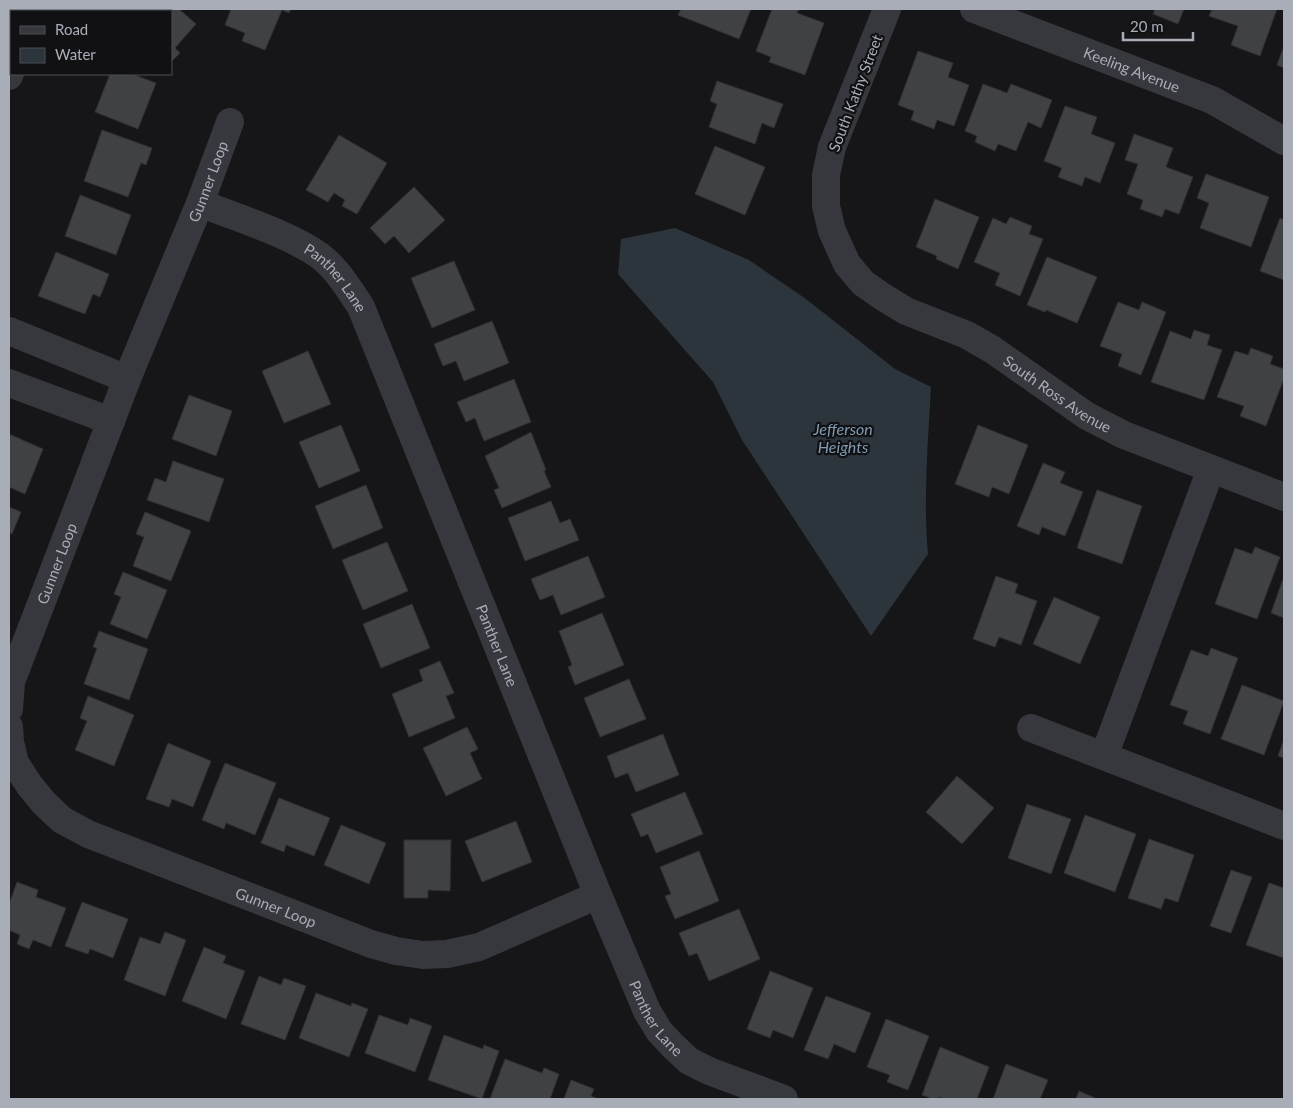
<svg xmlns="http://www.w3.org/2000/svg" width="1293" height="1108" font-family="Lato,sans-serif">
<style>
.water{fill:#2c353c}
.building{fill:#404145;stroke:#303034}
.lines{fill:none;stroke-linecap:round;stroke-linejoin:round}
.minor{stroke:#37383d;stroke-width:28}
.labels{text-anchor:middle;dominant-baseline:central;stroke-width:4.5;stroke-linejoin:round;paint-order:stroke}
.street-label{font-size:15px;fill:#a8adb8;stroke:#111113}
.water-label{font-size:16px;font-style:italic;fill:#7f9bb3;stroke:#111113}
</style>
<rect width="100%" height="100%" fill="#161618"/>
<path class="water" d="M675 228 749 260 806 299 895 369 931 387C928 443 923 498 928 554L871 636 742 440 713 382 618 274 621 239Z"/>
<path class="building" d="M154 9H179L196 24 175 48 180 53 171 62V11H151Z
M231 9H291L289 13 282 10 265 50 242 41 245 33 225 25Z
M681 9H751L739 39 678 15Z
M772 9H799L797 13 824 23 805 75 769 62 771 57 756 51Z
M1155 9H1184L1178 24 1153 14Z
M1212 9H1277L1260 56 1231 45 1238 26 1209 16Z
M1284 46V68L1277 65Z
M918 51 953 63 948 77 969 85 954 126 937 120 934 129 911 120 914 111 898 105Z
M110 74H132L156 83 138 129 95 112Z
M717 81 783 104 774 128 762 123 755 144 709 127 717 104 710 101Z
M983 84 1007 93 1011 84 1052 100 1041 128 1028 122 1016 151 998 144 995 151 975 142 977 136 965 131Z
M1065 106 1097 117 1091 134 1115 143 1100 183 1085 177 1082 186 1058 177 1062 168 1044 161Z
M102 130 152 148 146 165 141 163 128 197 84 181Z
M1134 134 1173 148 1166 167 1193 177 1179 214 1165 209 1162 217 1140 209 1143 200 1127 194 1138 164 1125 160Z
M339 135 387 163 357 214 342 206 345 200 334 193 328 202 306 190Z
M715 146 765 167 745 215 695 194Z
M1206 174 1269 197 1251 247 1200 228 1209 203 1197 198Z
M414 187 445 220 409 253 394 236 385 244 370 228Z
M80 195 131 215 116 255 65 236Z
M935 199 979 217 958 269 936 259 937 256 916 247Z
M1010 217 1032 226 1029 234 1043 239 1020 296 995 285 1000 273 974 262 993 218 1006 224Z
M1280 218 1284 220V280L1260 271Z
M56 252 109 274 100 297 93 294 85 314 38 296Z
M1047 257 1097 277 1077 323 1046 310 1045 312 1027 305Z
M454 261 475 310 432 328 411 278Z
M1118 302 1139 310 1142 302 1166 312 1141 375 1118 366 1122 354 1100 346Z
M492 321 509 363 464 381 456 361 443 366 434 344Z
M1194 330 1210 335 1207 345 1222 350 1204 400 1151 382 1170 331 1191 339Z
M1251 348 1273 356 1270 364 1284 369V378L1266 426 1240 416 1244 406 1217 397 1235 351 1248 355Z
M308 351 331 404 284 423 262 371Z
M514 379 531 422 484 441 475 418 466 422 457 402Z
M189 395 232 411 216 456 172 439Z
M341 425 360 471 319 488 299 442Z
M978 425 1028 445 1009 494 992 487 989 497 955 484Z
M531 432 546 470 544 471 551 487 502 508 494 490 499 488 485 456Z
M9 434 43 449 25 494 9 487Z
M173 461 224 479 209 522 147 500 155 478 166 482Z
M1043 463 1065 472 1060 483 1083 492 1065 536 1042 527 1039 535 1017 526Z
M366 485 383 528 333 549 315 506Z
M1097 490 1142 506 1122 564 1077 548Z
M551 501 560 523 570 519 579 540 525 561 508 518Z
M9 507 21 512 12 534 9 532Z
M145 512 191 531 171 581 133 566 144 537 136 534Z
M387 542 408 591 363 610 342 560Z
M1255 547 1280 557 1257 619 1215 604 1235 548 1252 554Z
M588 556 605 597 561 615 553 595 540 600 531 579Z
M123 572 167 590 147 639 110 624 121 597 114 594Z
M996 576 1018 584 1015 593 1037 601 1021 645 999 637 995 647 973 639Z
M1284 576V618L1271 613Z
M1054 597 1100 617 1080 664 1033 644Z
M412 604 430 648 381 668 363 624Z
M602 613 624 665 575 685 568 667 572 665 559 631Z
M99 631 148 649 129 700 84 684 97 648 93 647Z
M1211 648 1238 658 1210 734 1183 724 1188 711 1170 705 1191 650 1208 656Z
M440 661 454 693 446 696 455 718 409 737 392 694 423 681 419 670Z
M629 679 646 719 600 737 584 698Z
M1242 685 1284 701 1264 755 1221 739Z
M88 696 134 715 114 766 75 750 87 721 80 718Z
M467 727 478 749 470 753 482 779 446 796 423 748Z
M663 734 679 775 636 792 628 773 615 778 607 756Z
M1284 739V758L1278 756Z
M168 743 211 761 193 807 172 799 169 807 146 799Z
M225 763 276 783 255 835 226 823 224 829 202 820Z
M957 776 994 808 962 844 926 812Z
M685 792 703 834 656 853 648 834 641 837 631 814Z
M279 798 330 818 314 856 286 845 284 852 261 843Z
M1027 804 1071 819 1051 874 1008 858Z
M1085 815 1136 834 1115 892 1064 873Z
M516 821 532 862 482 882 465 841Z
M341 825 386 843 369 884 324 865Z
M1149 839 1194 855 1178 902 1165 898 1161 909 1128 898Z
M404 840H451L450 891 428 890V898H404Z
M699 851 719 901 675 919 665 896 671 894 660 867Z
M1231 870 1252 877 1231 933 1210 926Z
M17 882 38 890 36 897 66 908 51 947 33 940 29 949 17 944 20 935 9 930V904Z
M1269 883 1284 888V958L1246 945Z
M82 902 128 919 113 958 90 949 88 954 65 946Z
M739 909 760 959 709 981 697 953 689 956 679 933Z
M165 932 186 940 165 996 124 980 140 937 160 944Z
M204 947 226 956 223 963 245 971 226 1019 182 1001Z
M770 971 813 988 793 1038 773 1030 770 1038 747 1029Z
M259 976 281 985 284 978 306 986 285 1040 241 1024Z
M316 993 351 1006 352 1003 368 1009 349 1057 299 1038Z
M826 996 871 1013 855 1053 834 1044 828 1059 804 1050Z
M379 1015 408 1025 410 1018 432 1026 415 1072 365 1053Z
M886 1019 929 1036 908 1090 887 1082 890 1075 867 1067Z
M444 1035 483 1049 484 1045 499 1051 482 1099 428 1080Z
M940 1047 989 1067 977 1099H944L939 1097 938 1099H933L922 1095Z
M505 1059 542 1073 544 1068 559 1074 550 1099H490Z
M1006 1064 1048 1080 1040 1099H993Z
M571 1080 594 1089 591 1096 599 1099H564Z
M1079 1091 1095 1098 1094 1099H1076Z"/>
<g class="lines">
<g class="minor">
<path id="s1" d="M887 9 832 147 826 175V206L832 231 847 264 863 283 883 297 906 311 967 335 993 350 1087 416 1124 435 1284 497"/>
<path id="s2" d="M974 9 1212 100 1284 141"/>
<path d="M34 11 35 9"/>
<path d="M9 76 11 70"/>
<path id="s3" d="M200 203C237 218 288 233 320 256 337 269 349 289 361 307L598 895 647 1011 659 1031 673 1046 689 1061 709 1071 784 1099"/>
<path d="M9 331 127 379"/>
<path d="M9 383 111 421"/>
<path id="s4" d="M9 709 11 682 127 379 200 203 230 122"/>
<path id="s5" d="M9 727 10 742 15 763 30 786 44 803 62 820 88 834 371 944 396 951 423 955 447 954 479 947 598 895"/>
<path d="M1031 728 1284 826"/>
<path d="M1104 756 1211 469"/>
</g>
</g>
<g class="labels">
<g class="street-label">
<text stroke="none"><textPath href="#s2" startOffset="169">Keeling Avenue</textPath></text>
<text transform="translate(855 93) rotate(-69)">South Kathy Street</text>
<text stroke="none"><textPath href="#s4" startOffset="565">Gunner Loop</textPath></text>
<text stroke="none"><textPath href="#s3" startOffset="158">Panther Lane</textPath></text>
<text stroke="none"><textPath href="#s1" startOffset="520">South Ross Avenue</textPath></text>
<text stroke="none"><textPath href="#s4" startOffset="154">Gunner Loop</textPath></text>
<text stroke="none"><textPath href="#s3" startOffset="562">Panther Lane</textPath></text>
<text stroke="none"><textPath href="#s5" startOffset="342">Gunner Loop</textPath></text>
<text stroke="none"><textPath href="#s3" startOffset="968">Panther Lane</textPath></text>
</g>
<g class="water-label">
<text x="843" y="428">Jefferson<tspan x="843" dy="18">Heights</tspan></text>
</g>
</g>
<rect width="1293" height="1108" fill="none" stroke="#a8adb8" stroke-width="20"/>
<rect x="10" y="10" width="162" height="65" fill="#111113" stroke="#4d4f55"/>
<rect x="20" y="26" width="25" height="8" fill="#37383d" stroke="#4d4f55"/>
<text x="55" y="35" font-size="15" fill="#a8adb8">Road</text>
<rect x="20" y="48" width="25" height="15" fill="#2c353c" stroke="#4d4f55"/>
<text x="55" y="60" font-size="15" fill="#a8adb8">Water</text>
<path d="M1123 32v8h70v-8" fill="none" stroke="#a8adb8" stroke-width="2.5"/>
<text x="1130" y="32" font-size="15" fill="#a8adb8" stroke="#111113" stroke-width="4" paint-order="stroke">20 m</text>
</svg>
